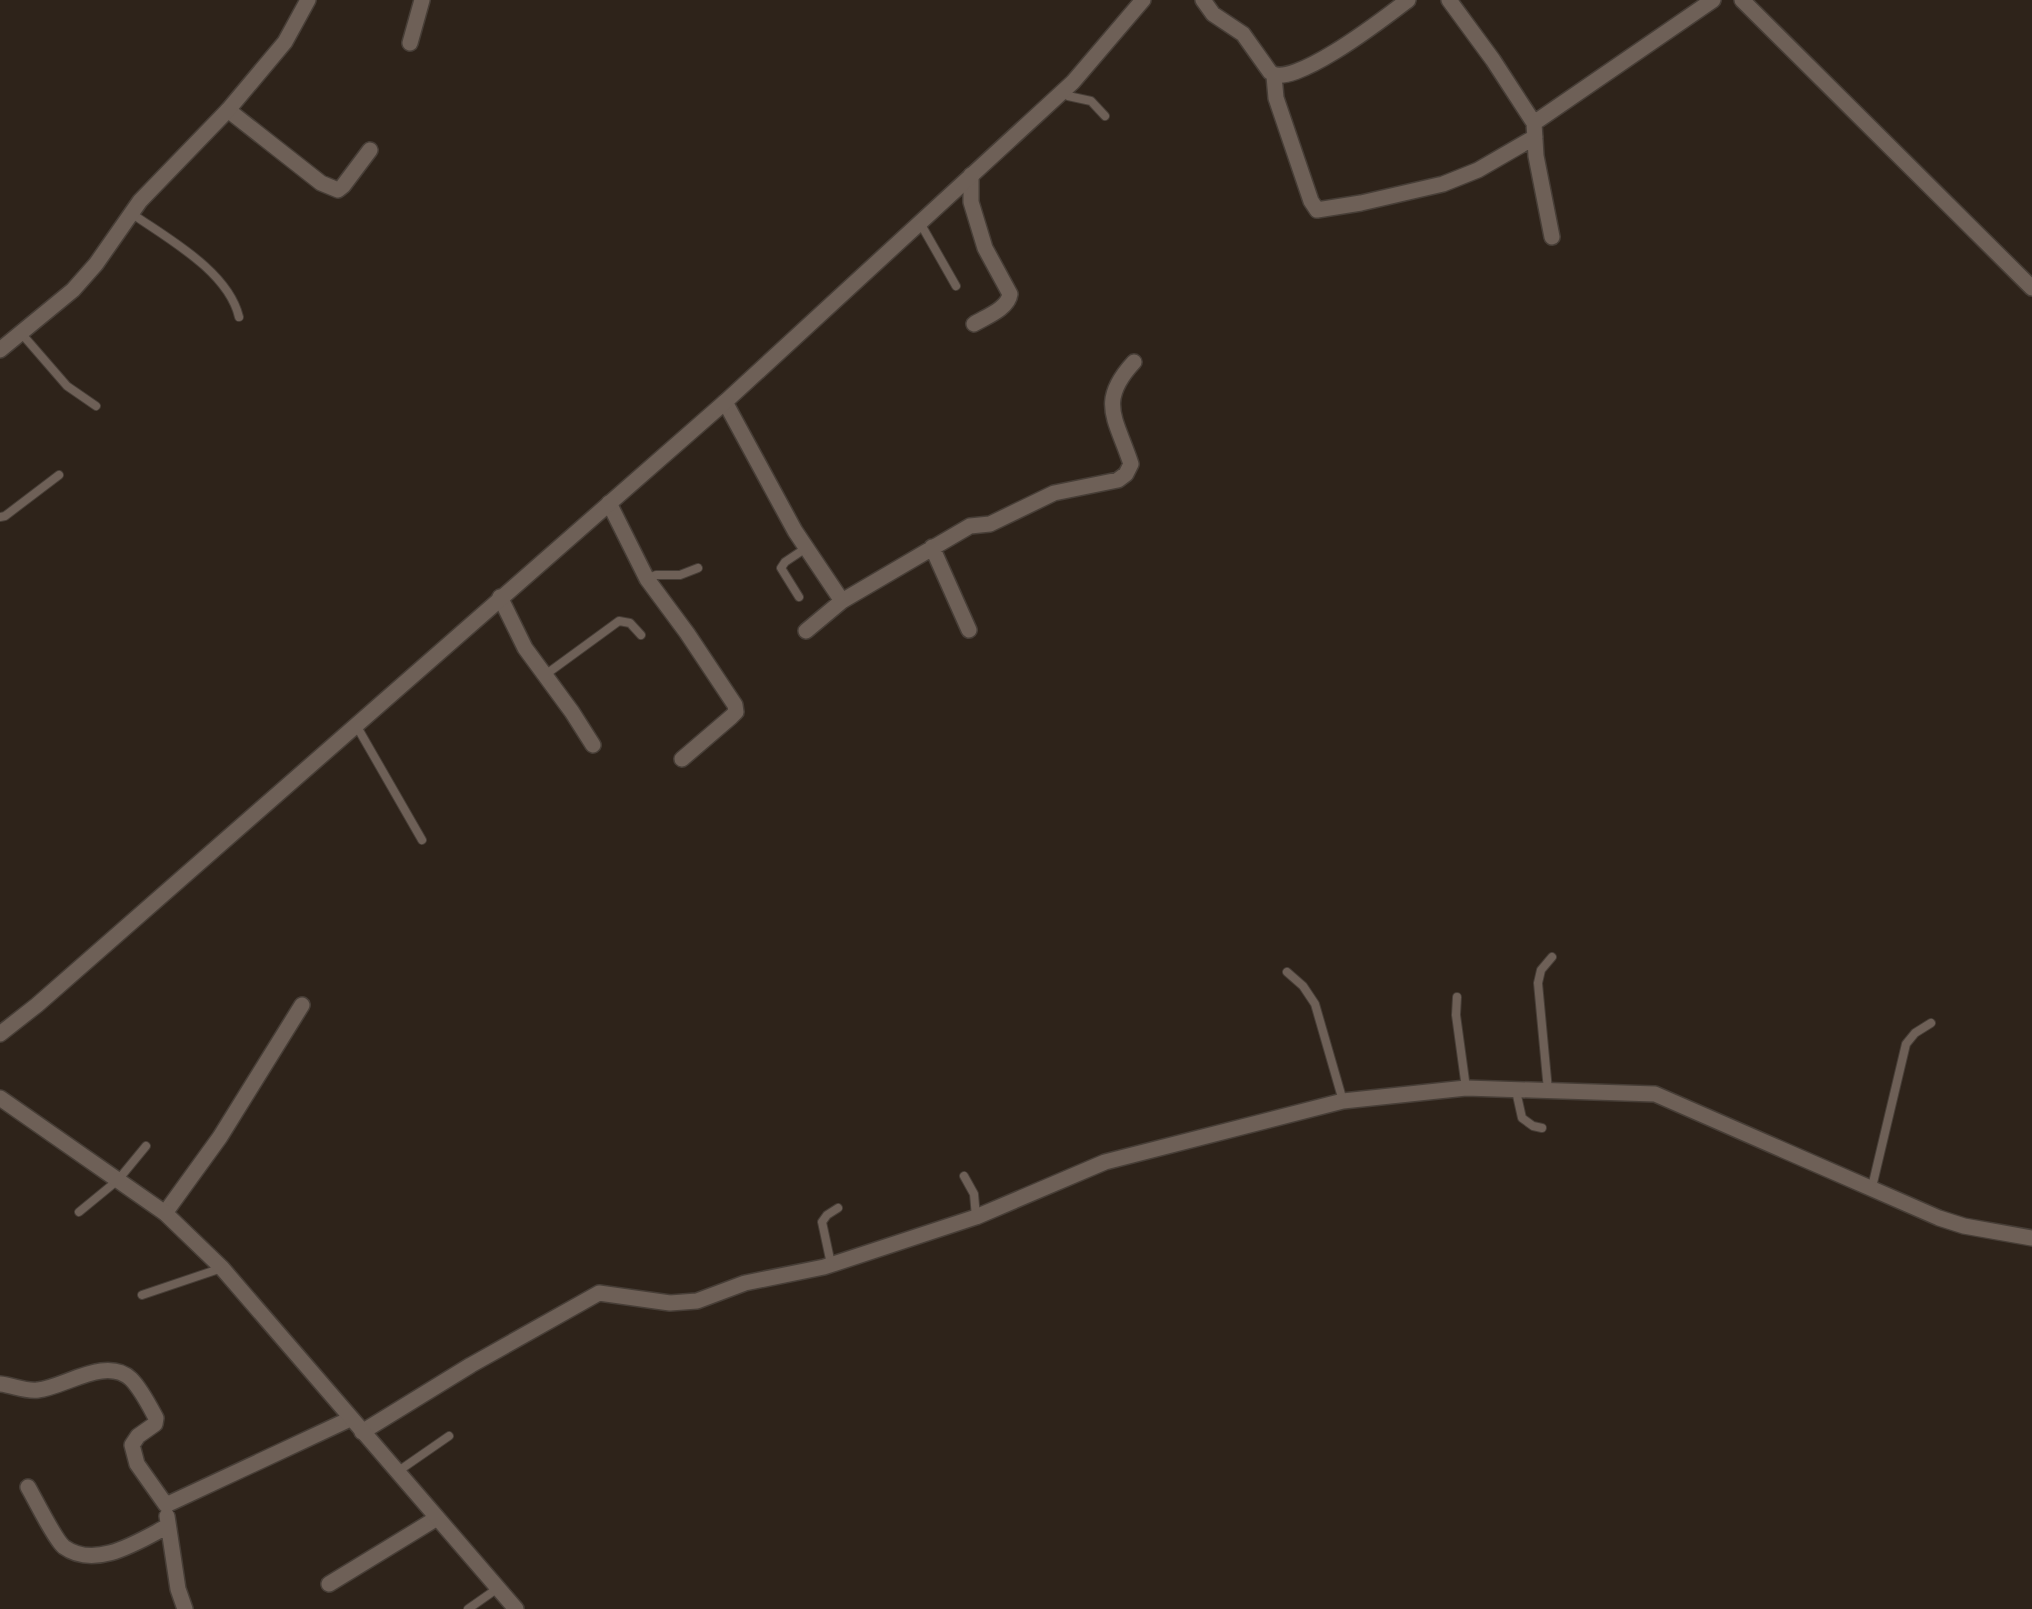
<svg xmlns="http://www.w3.org/2000/svg" width="2032" height="1609" font-family="'Archivo Narrow',sans-serif">
<style>
.lines{fill:none;stroke-linecap:round;stroke-linejoin:round}
.lane-casing{stroke:#473e37;stroke-width:10}
.street-casing{stroke:#473e37;stroke-width:18}
.secondary-casing{stroke:#473e37;stroke-width:18}
.lane{stroke:#6e6057;stroke-width:8}
.street{stroke:#6e6057;stroke-width:15}
.secondary{stroke:#6e6057;stroke-width:15}
</style>
<rect width="100%" height="100%" fill="#2e231a"/>
<g class="lines">
<defs>
<path id="lane" d="M1063 91 1068 96 1091 101 1105 116
M131 213C168 239 228 271 239 317
M919 221 956 286
M21 333 67 386 96 406
M0 517 5 516 59 475
M647 579 656 575H680L698 568
M799 597 781 568 785 562 806 548
M545 675 619 621 630 623 641 635
M356 725 422 840
M1287 972 1303 986 1315 1004 1343 1101
M1457 997 1456 1015 1466 1088
M1548 1090 1538 983 1541 970 1552 957
M1516 1091 1522 1118 1533 1126 1542 1128
M964 1176 974 1194 976 1217
M1872 1187 1906 1044 1915 1033 1931 1023
M79 1212 118 1180 146 1146
M831 1264 822 1222 827 1215 838 1208
M142 1295 222 1268
M397 1472 449 1436
M468 1609 498 1588"/>
<path id="street" d="M1203 0 1213 14 1243 34 1270 72C1291 91 1387 16 1408 0
M1449 0 1493 60 1534 123 1536 156 1552 237
M1742 0 2032 288
M410 43 422 0
M1274 76 1276 98 1311 201 1317 210 1361 203 1443 184 1478 170 1535 137
M228 110 321 183 338 190 343 186 370 150
M1534 123 1713 0
M971 175V202L985 248 1010 294C1008 309 985 317 974 324
M725 402 795 531 842 601 970 526 990 524 1054 493 1118 480 1126 474 1131 464C1116 418 1097 402 1134 362
M609 503 647 579 687 633 735 705 736 712 731 717 682 759
M932 547 969 630
M500 597 525 648 572 712 593 745
M806 631 842 601
M165 1213 220 1137 302 1005
M0 1384C12 1385 26 1392 38 1390 65 1387 106 1356 131 1379 141 1389 149 1405 156 1418L155 1424 138 1436 132 1445 137 1464 166 1505 350 1419
M362 1432 471 1365 599 1293 670 1303 697 1301 745 1283 824 1267 976 1217 1105 1162 1343 1101 1466 1088 1655 1094 1939 1218 1964 1226 2032 1238
M28 1487C35 1499 55 1540 64 1547 96 1570 139 1541 168 1526
M167 1516 178 1589 185 1609
M329 1584 437 1518"/>
<path id="secondary" d="M0 350 73 290 96 264 140 201 228 110 285 42 308 0
M0 1034 37 1005 725 402 1073 82 1143 0
M0 1098 165 1213 222 1268 516 1609"/>
</defs>
<use href="#lane" class="lane-casing"/>
<use href="#street" class="street-casing"/>
<use href="#secondary" class="secondary-casing"/>
<use href="#lane" class="lane"/>
<use href="#street" class="street"/>
<use href="#secondary" class="secondary"/>
</g>
</svg>
